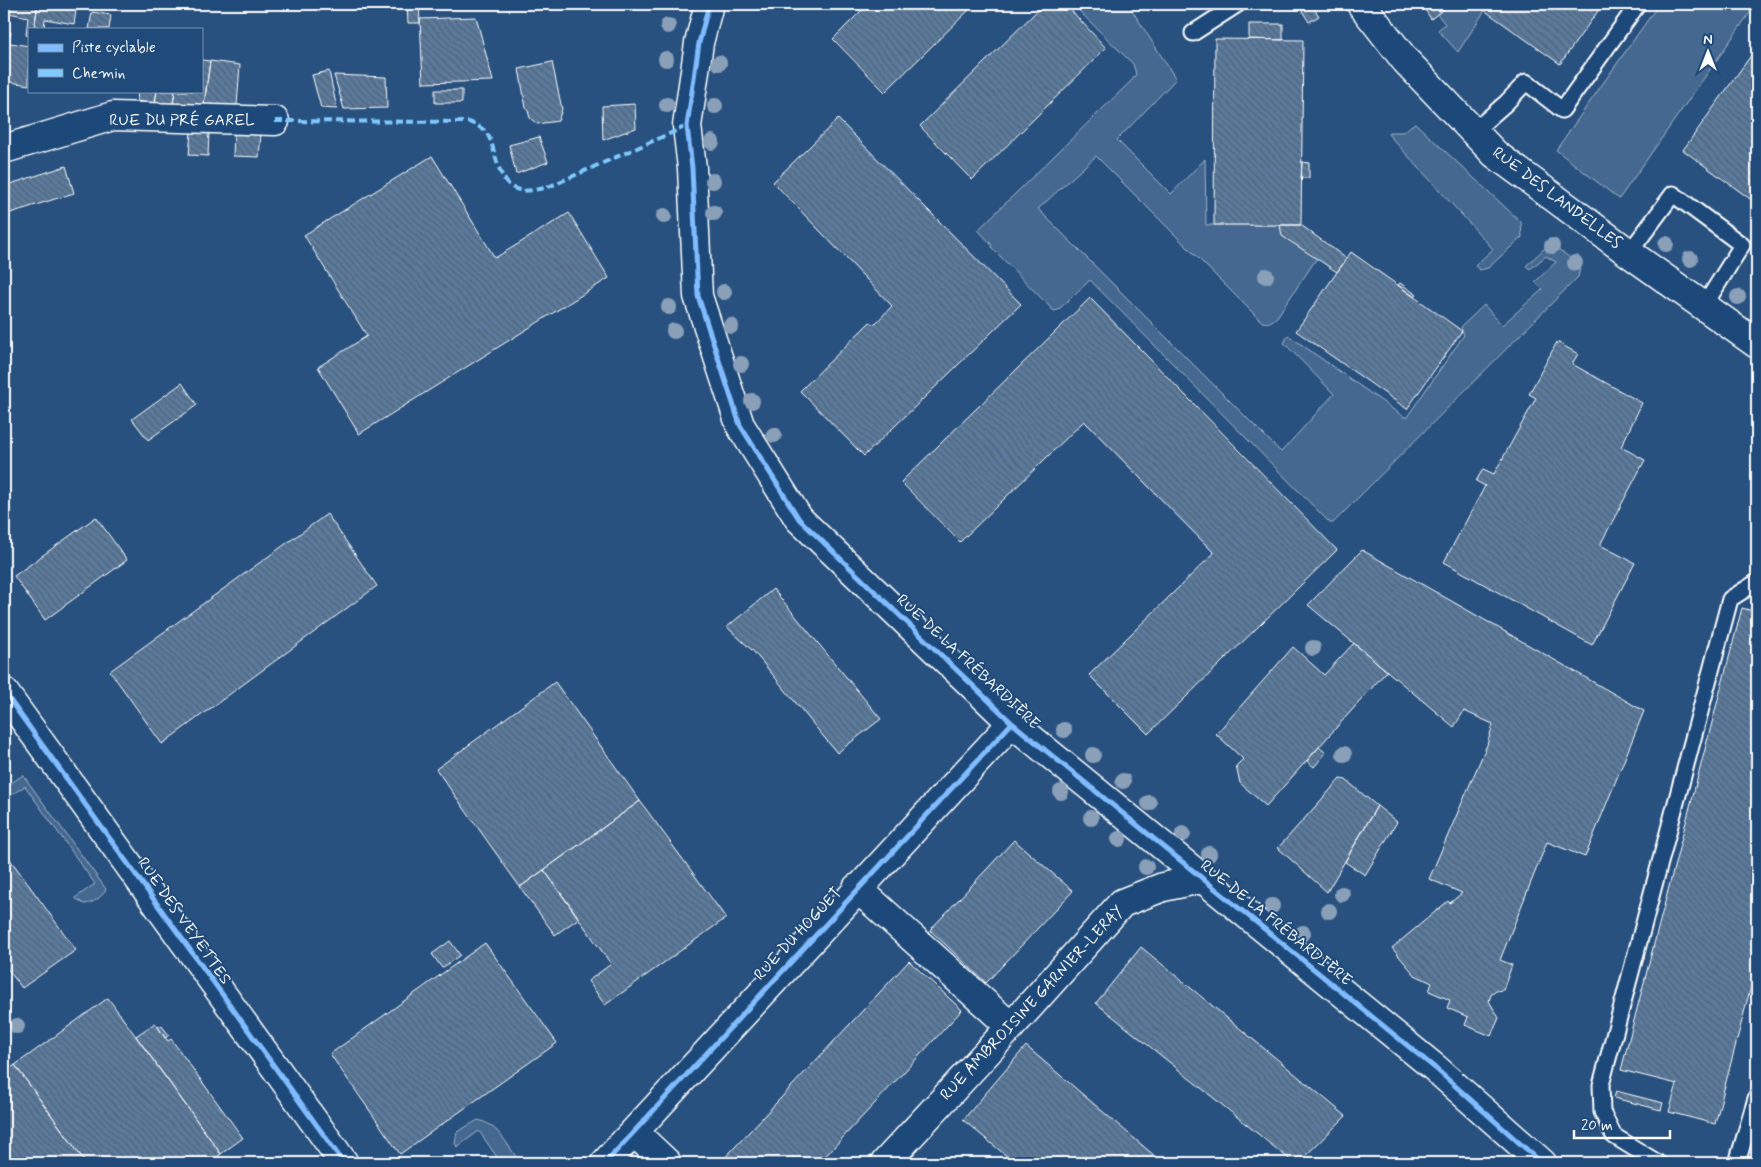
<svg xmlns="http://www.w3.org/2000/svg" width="1761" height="1167" font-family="Mynerve,sans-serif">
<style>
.grass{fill:#446890;stroke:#a2b4c8}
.building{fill:url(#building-back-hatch);stroke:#fff}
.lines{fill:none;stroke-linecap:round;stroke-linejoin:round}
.service-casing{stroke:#fff;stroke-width:19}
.minor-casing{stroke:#fff;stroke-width:31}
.tertiary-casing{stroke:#fff;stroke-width:31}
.service{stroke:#1f4a7a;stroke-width:15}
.minor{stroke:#1f4a7a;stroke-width:28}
.tertiary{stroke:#1f4a7a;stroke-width:28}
.quiet{stroke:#80caff;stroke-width:4;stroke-dasharray:8 4;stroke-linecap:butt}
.cycleway-casing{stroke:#1f4a7a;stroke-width:8}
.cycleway{stroke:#80bcff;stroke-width:5}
.tree{fill:#8aa0b9}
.labels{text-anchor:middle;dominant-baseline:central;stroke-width:4;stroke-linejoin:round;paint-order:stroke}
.street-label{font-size:16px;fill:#fff;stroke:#1f4a7a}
</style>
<defs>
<pattern id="building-back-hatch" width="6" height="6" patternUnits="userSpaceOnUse" patternTransform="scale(1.25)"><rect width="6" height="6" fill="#5a7a9d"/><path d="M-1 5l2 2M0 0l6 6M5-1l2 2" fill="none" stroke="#536374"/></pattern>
</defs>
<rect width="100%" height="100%" fill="#28517f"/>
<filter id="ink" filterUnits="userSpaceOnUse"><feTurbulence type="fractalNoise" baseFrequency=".02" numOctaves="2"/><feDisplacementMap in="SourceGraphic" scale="10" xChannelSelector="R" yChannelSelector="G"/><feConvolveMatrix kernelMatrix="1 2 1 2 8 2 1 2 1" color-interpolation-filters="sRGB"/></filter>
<g filter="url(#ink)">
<path class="grass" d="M1072 4H1128L1176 79 1117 140 1171 194 1205 159 1206 225H1280L1317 258 1277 317C1272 321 1269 324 1262 322L1096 156 1038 209 1281 452 1334 394 1284 343 1288 335 1404 417H1407L1464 335 1461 327 1484 305 1502 325 1543 289 1535 282 1556 262 1546 256 1530 269 1526 266 1550 243 1577 263 1580 268 1578 277 1333 523H1330L1090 280 1058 310 1054 311 992 248 991 244 978 230 1133 79 1136 74 1133 64Z
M1440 4H1489L1458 52 1438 30 1445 24 1437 14 1444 9Z
M1659 4H1756L1619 199 1556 150Z
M1415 123 1521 222 1522 237 1488 268 1480 270 1475 266 1493 249 1388 134 1389 132H1403Z
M23 775 106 889C103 897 92 904 84 904L75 898 95 884 25 786 5 799 4 797V788Z
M478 1120C498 1124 509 1147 520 1163H501L479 1131 457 1147 455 1143 457 1132Z"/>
<path class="building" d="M4 4H38L34 29H29V36L26 35 28 17 4 12Z
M38 4H77L74 24 45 19 44 29H34Z
M407 4H419L420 23H408Z
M595 4H606L607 8H595Z
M868 4H975L885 92 833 39Z
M1044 4H1065L1106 48 972 180 920 126Z
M1303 4H1311L1319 16 1309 22 1299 6Z
M1424 4H1440L1444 9 1431 19 1422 5Z
M1489 4H1603L1560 64 1484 10Z
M92 12 111 15 109 29H89Z
M476 17 493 81 423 83 420 19Z
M1249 24H1283V40L1249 39Z
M4 30 11 32 9 43 4 42Z
M1215 39 1303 40 1301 225H1214Z
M4 42 29 46V85L4 81Z
M1757 47V204L1683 150Z
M201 60 210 61 204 105 173 104 175 91H201Z
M210 61 240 65 237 106 204 105Z
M552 62 562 109 558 121 537 124 530 118 528 111 526 108 519 69Z
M329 71 337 109 321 108 312 75Z
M334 75 386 77 387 108 344 109Z
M435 90H462V103H435Z
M138 91H157L155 104 137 101Z
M157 91H175L173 104H166L155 101Z
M635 104 636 128 603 140 602 106Z
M838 119 1021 304 864 456 800 391 870 322 874 325 892 306 773 182Z
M191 131 209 132 208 156 189 155Z
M234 133 261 134 259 157 233 156Z
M539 137 548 162 516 174 509 145Z
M432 156 495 258 569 213 609 278 359 434 318 367 367 336 304 235Z
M1302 162 1309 163V178H1301Z
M66 166 74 193 4 215V186Z
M1280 225H1301L1347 259 1337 272 1282 236Z
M1351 252 1462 331 1407 409 1296 331Z
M1400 283 1417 295 1415 297 1398 285Z
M1090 298 1337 550 1148 734 1089 675 1214 553 1084 421 960 542 901 482Z
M1557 342 1578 354 1572 364 1642 403 1621 447 1645 460 1600 545 1635 563 1592 645 1444 562 1485 486 1476 481 1483 469 1494 474 1536 398 1529 394Z
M182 383 197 405 148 440 132 419Z
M327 514 377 586 162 744 110 671Z
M96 517 127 560 45 620 14 576Z
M1362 550 1644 711 1585 857 1547 842 1500 960 1512 965 1503 990 1496 991 1491 995 1489 1001 1499 1018 1491 1036 1465 1025 1468 1017 1447 1008 1450 1000 1429 991 1432 983 1415 975 1392 948 1448 901 1450 903 1462 893 1429 879 1487 745 1493 724 1464 711 1454 727 1308 605Z
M773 589 881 719 837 753 754 652 727 627Z
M1742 608 1757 612V963L1715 1124 1669 1112 1677 1084 1621 1070Z
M1354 643 1387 671 1266 806 1240 783 1236 766 1243 759 1216 734 1293 647 1324 675Z
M555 682 640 801 520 887 436 769Z
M1319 747 1326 753 1314 767 1307 761Z
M1340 779 1346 780 1377 806 1327 892 1278 848Z
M640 801 726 918 605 1005 588 981 611 964 544 870Z
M1377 806 1397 822 1365 875 1345 862Z
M1014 840 1073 891 986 983 930 930Z
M4 851 76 950 22 988 4 964Z
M544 870 579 918 555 935 520 887Z
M450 941 460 955 442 968 432 954Z
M485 943 557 1043 400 1154 330 1054Z
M1141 947 1346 1116 1298 1163H1294L1096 1003Z
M909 961 962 1010 819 1163H720Z
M108 998 221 1154 208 1163H86L15 1065Z
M155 1023 168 1041 171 1039 243 1138 221 1154 136 1036Z
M161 1025 169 1035 165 1038 158 1027Z
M1026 1046 1163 1163H1015L963 1120Z
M15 1065 86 1163H4V1073Z
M1616 1091 1663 1103 1661 1110 1614 1098Z"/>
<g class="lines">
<defs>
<path id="service" d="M1193 33 1238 4
M1474 131 1506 103 1526 82 1562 110 1638 4
M1629 253 1673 194 1742 245 1704 306
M1658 1163 1614 1136 1602 1112 1601 1085 1730 599 1757 582
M1737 1163 1757 1095"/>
<path id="minor" d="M1361 4 1405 60 1495 154 1629 253 1757 344
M4 149 113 116 275 121
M857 888 1010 1026
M634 1132 667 1163
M605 1163 1012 723
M885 1163 1027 1009 1122 903 1163 887 1201 879"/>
<path id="tertiary" d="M709 4 699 43 687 126 692 168 698 296 740 425 799 519 1012 723 1435 1068 1542 1163
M4 692 344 1163"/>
</defs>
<use href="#service" class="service-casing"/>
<use href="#minor" class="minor-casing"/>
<use href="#tertiary" class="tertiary-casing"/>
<use href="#service" class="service"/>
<use href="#minor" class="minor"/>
<use href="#tertiary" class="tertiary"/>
<path class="quiet" d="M275 121 469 122C476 125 484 128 488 135 497 152 497 185 519 190 527 192 538 189 546 188L687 126"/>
<defs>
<path id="cycleway" d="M709 4 699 43 687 126 692 168 698 296 740 425 799 519 1012 723 1435 1068 1542 1163
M4 692 344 1163
M605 1163 1012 723"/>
</defs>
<use href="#cycleway" class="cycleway-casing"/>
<use href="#cycleway" class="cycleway"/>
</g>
<g class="tree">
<circle cx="668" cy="26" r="8"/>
<circle cx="666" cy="59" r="8"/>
<circle cx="719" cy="63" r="8"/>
<circle cx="667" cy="105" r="8"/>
<circle cx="715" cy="106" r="8"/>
<circle cx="712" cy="142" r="8"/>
<circle cx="713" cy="181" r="8"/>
<circle cx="714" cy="213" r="8"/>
<circle cx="664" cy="216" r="8"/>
<circle cx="1666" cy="244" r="8"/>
<circle cx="1552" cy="246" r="8"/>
<circle cx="1690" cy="259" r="8"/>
<circle cx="1575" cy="263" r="8"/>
<circle cx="1266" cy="276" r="8"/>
<circle cx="724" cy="292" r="8"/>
<circle cx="1738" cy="297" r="8"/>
<circle cx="669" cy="307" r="8"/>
<circle cx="731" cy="326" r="8"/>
<circle cx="674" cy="331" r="8"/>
<circle cx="741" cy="364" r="8"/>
<circle cx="752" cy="401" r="8"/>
<circle cx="774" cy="435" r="8"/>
<circle cx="1313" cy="648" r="8"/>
<circle cx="1064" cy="730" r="8"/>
<circle cx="1344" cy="754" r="8"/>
<circle cx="1093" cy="755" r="8"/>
<circle cx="1123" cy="781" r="8"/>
<circle cx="1061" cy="792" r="8"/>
<circle cx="1149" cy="803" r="8"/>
<circle cx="1091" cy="818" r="8"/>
<circle cx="1183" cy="834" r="8"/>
<circle cx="1119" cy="839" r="8"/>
<circle cx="1209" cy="854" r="8"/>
<circle cx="1146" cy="867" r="8"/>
<circle cx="1342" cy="894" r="8"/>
<circle cx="1272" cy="906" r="8"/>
<circle cx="1329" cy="911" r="8"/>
<circle cx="1303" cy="933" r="8"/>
<circle cx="17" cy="1026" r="8"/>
</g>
</g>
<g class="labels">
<g class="street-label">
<text x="182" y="120">RUE DU PRÉ GAREL</text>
<text transform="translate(1557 198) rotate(37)">RUE DES LANDELLES</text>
<text transform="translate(968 662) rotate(43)">RUE DE LA FRÉBARDIÈRE</text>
<text transform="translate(184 921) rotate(55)">RUE DES VEYETTES</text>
<text transform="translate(1276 923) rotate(39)">RUE DE LA FRÉBARDIÈRE</text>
<text transform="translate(798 934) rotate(-47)">RUE DU HOGUET</text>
<text transform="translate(1032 1003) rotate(-47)">RUE AMBROISINE GARNIER-LERAY</text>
</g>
</g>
<rect width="1761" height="1167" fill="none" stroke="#1f4a7a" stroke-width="20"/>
<rect x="10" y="10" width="1741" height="1147" fill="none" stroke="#fff" stroke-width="2" filter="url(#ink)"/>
<rect x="28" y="28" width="175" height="65" fill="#1f4a7a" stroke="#7992af"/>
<rect x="38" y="44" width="25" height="8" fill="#80bcff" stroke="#7992af"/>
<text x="72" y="52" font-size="15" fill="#ffffff">Piste cyclable</text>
<rect x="38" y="69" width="25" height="8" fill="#80caff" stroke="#7992af"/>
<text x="72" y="78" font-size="15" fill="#ffffff">Chemin</text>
<g transform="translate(1708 52)" stroke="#1f4a7a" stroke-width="4" paint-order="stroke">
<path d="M0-4L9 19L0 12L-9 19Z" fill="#ffffff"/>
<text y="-8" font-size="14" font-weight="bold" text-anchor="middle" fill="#ffffff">N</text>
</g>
<path d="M1574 1130v8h96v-8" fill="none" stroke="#ffffff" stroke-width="2.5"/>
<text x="1581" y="1130" font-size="15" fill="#ffffff" stroke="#1f4a7a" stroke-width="4" paint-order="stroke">20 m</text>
</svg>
